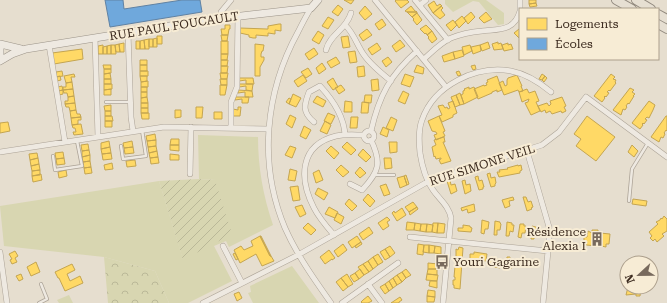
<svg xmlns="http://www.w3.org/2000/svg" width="667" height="303" font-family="'Roboto Serif',serif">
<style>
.grass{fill:#d8d6b1}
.forest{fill:url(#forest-crowns)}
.garden{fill:url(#garden-furrows)}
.homes{fill:#ffd966;stroke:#c4a551}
.schools{fill:#6fa8dc;stroke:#6082a3}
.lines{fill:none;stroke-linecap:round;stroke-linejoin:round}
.lane-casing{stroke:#aca397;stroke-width:4}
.street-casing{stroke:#aca397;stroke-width:6}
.secondary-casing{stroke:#9b9388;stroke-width:8}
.primary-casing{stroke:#91897e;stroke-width:10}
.lane{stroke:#eee9e1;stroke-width:2.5}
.street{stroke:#eee9e1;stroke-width:5}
.secondary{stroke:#eee9e1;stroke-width:7}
.primary{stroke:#e6dfd2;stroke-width:8}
.labels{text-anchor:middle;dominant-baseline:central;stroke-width:4;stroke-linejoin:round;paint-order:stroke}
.street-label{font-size:12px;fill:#3c2b1f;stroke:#f7ecd5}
.poi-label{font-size:12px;fill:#3c2b1f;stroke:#f7ecd5;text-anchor:end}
</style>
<defs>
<pattern id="forest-crowns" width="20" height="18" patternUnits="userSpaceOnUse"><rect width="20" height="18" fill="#d8d6b1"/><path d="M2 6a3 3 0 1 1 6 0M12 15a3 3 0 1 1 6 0" fill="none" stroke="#bab898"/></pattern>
<pattern id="garden-furrows" width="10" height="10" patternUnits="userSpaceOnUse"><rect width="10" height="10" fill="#d8d6b1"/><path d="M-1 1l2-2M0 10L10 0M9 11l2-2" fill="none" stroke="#bab898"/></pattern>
</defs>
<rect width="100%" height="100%" fill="#e6decf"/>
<path class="grass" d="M445 0H486L504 13V24L498 25 479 2 473 1 453 12 445 4Z
M198 135 258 137C258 167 263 196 273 225L229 247 226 241 214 246 232 281 188 303H169L155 271 104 257 4 246 0 206 159 181 183 259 215 180 199 179Z
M292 266 319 303H253L248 293 251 292 250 286Z
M69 295 73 303H59L57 300Z"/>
<path class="forest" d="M104 257 155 271 169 303H108Z"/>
<path class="garden" d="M199 179 215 180 232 234 183 260 159 181Z"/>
<path class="homes" d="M344 0H354L351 4Z
M396 0H407L409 2 401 8 395 1Z
M529 0H536V3L529 4Z
M434 1 437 6 440 4 442 6 433 13 428 5Z
M536 3 537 6 530 7 529 4Z
M338 5 343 9 338 16 332 12Z
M365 6 372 14 365 20 359 13Z
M411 6 415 11 417 12H407L405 11Z
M441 6 443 8 441 10 445 15 440 19 433 13Z
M407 12H417V13L412 17Z
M471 12 475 17 468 24 464 18Z
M486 12 492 19 484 23 479 18Z
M417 13 422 20 417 25 413 20 414 19 412 17Z
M462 16 466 21 459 28 455 22Z
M328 17 334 20 328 29 322 26Z
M382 19 386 25 379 30 375 24Z
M453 20 457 25 451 31 446 25Z
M279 24H281V31L275 30V34L268 33V36L256 35V38H253L249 37V35L240 33V28L267 29H268V26Z
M225 25H230V29H229L228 35H222L221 29H225Z
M426 25 432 31 427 35 426 33 425 34 420 29Z
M367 29 372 35 363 41 359 35Z
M519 29 520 30 519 38 514 33Z
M318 31 324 35 319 44 312 40Z
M432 31 437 39 432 43 428 38 429 37 427 35Z
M221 35H228L227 41H222Z
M157 36H162V44H157Z
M348 36 350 47 343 48 341 37Z
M157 38V47H153V39Z
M149 39V49H145L144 40Z
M149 39H153V47H149Z
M144 40 145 49H140V41Z
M400 40 405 46 396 52 392 46Z
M136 41H140V49H136Z
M221 41H228V54H221Z
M488 42 490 48 482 51 480 45Z
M498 42V44L501 43 503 49 494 50 492 44Z
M124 43V52H120L119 44Z
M377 43 381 49 372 55 368 49Z
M508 43V45L511 44 513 49 504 51 502 45Z
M119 44 120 52H116L115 45Z
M255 44 264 45 263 51H262L261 54V57H264V60L260 67V76H255Z
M103 45V54H98V46Z
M111 45V54H107V46Z
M111 45H115L116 54H111Z
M470 45 472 51 464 55 462 47Z
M480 45 481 51 473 54 471 47Z
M107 46V54H103V47Z
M314 48 318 54 309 60 305 54Z
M82 49 83 59 54 64 52 53Z
M462 50 464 56 455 59 453 52Z
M355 51 357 62 350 63 348 52Z
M453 52 455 59 444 62 442 56Z
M221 54H228L227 60H221Z
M336 57 340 63 331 68 327 62Z
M388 57 392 62 386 67 382 61Z
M140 60H147V65H140Z
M221 60H228L227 66H221Z
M322 63 326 69 319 74 316 68Z
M103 65H111V69H104Z
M140 65H147V71H140Z
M417 65 424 68 423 74 414 72Z
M475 65 476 69 473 70 471 66Z
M221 66H228L227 73H221Z
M364 66 365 76 358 77 357 67Z
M308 68 312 74 306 78 301 72Z
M104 69H111V73L104 74Z
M62 71 63 76 56 77V72Z
M140 71H148V76H140Z
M459 71 461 75 458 76 456 72Z
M110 73 111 79H104V74Z
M220 73H228L227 79H221Z
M74 74 75 77H71L72 82 66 83 64 76Z
M405 74 414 77 410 87 401 84Z
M542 74 545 76 542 80 539 79Z
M611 74 615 77 613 79 616 80 615 82 616 83 610 91 609 90 607 92 609 93 606 97 605 96 604 97 605 98 602 102 594 96Z
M303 75 307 81 298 87 294 81Z
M517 75 522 86H521L523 91 519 92 518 90 504 95 499 83 503 81 505 86 507 85V80L508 78Z
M60 76 61 80 57 81 56 77Z
M140 76H147V81L141 82Z
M497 76 502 90 497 92V90L492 92V93L478 99 474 89 484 85V86L487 85 486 83 488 82 487 80Z
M545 76 547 78 544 82 542 80Z
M239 78H253L254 84H246V80L239 81Z
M333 78 338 87 333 90 327 82Z
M104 79H111V84H104Z
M220 79H227V85H221Z
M378 79 379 90 372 91 371 80Z
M148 81V87H141V82Z
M72 82 73 89 63 90V87H66V83Z
M104 84H112V89L104 90Z
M239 84H253L252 91 246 90V86L239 87Z
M220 85H227L225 95H220Z
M341 85 345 90 339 94 335 88Z
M62 86 63 90 58 91V87Z
M141 87H147V92H141Z
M469 87V89L474 87 478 97 464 104 461 95 463 94V91L465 90 464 89Z
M630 88 634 90 632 92 635 94 633 96H634L629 104 628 103 626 106 627 107 625 110 623 109 621 115 613 110Z
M73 89 74 96 68 97 67 93H64L63 90Z
M111 89V95H104V90Z
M527 89 529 93 535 91 539 101 536 102 540 111 531 115 525 103 528 102 529 99 522 102 519 92Z
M63 90V94L59 95 58 91Z
M238 90 252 91 253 97H245V92L238 93Z
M403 91 409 94 405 104 398 101Z
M141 92H147V97L141 98Z
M460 93 464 104 460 105 456 95Z
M293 94 301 98 296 107 289 104Z
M365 95H372L371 103 364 102Z
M456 95 460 105 455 107 451 97Z
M74 96 75 103 65 104V101H68V97Z
M317 96 326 101 323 107 313 102Z
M147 97 148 103H141V98Z
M235 97H249L248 103H242V99L235 100Z
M562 97 566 106 564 107 566 111 562 113 561 111 552 114 550 111 546 113 545 110 541 112 538 106 547 103 549 106 551 104 550 101Z
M289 98 291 99 289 104 286 102Z
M345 101 352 102V112H344Z
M453 101 457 113 453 115V117L442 122 439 116 442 115 438 106 443 105 445 108 447 107 448 109 450 108 448 103Z
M649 101 655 105 653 110 649 118 647 117 645 119 647 120 644 124 643 123 642 124 643 125 640 129 632 123Z
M362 102 369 103 368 113H361Z
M75 103 76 110 70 111 69 107H66L65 104Z
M141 103H148V108H141Z
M111 105V111H105L104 106Z
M196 107H203L202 118H196Z
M238 107H241L240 116H233V109L238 110Z
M141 108H148V113H141Z
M76 110 77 114H80L81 117 71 118 70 111Z
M175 110H181V117L175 118Z
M105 111H111V116H105Z
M214 112H222V119H214Z
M141 113H149V119H142Z
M328 113 335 116 331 124 324 121Z
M290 115 296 118 292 128 286 124Z
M105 116H112L113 121H105Z
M439 116 445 131 443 132 445 136 436 140 434 135 437 134 436 132 432 131 428 121Z
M587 116 615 137 596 161 576 146 581 139 574 134Z
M666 116H667V131L666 130 664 133 665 134 663 138 661 137 659 142 651 137Z
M81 117V120H78V124L72 125 71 118Z
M351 117H358L357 128H350Z
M391 117 397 120 393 131 386 128Z
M105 121H112V127H105Z
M325 121 331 125 327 134 320 131Z
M8 122 10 131 0 133V123Z
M81 124 83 134 74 135 73 132H76L75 128H73L72 125Z
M304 126 311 130 306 139 300 136Z
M383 127 389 130 387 137 380 134Z
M155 134 156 140 147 141 146 136Z
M444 137 445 142H443L451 161 441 164 439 160 441 159V158L436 159 435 156 434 157 432 147 436 145 434 140Z
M171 139H179V145H170Z
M156 140V146L148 147 147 141Z
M109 141 110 147 101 149V143Z
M132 141 133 147 124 148 123 143Z
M347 142 356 150 351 155 342 147Z
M389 142H397V152L390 153Z
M88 144 89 150 82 151 81 145Z
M170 145H179V151L170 150Z
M632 145 638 151 634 157 628 152Z
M156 146 157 151 149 153 148 147Z
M290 146 296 148 292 158 285 155Z
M331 146 339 153 334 159 326 151Z
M110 147 111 153 102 154 101 149Z
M133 147 134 153 125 154 124 148Z
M363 149 371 157 366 162 358 155Z
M89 150 90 155 82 157V151Z
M157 151 158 157 150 158 149 153Z
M63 152 64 158 56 159 55 153Z
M37 153 38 158 30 160 29 154Z
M111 153 112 159 103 160 102 154Z
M170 154 179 155V160H170Z
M90 155V161L83 162 82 157Z
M158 157 159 163 151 164 150 158Z
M38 158 39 164 31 166 30 160Z
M64 158 65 164 57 165 56 159Z
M384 158H391L392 168 385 169Z
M135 160 136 166 127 167 126 161Z
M90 161 91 167 84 168 83 162Z
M112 163 113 169 105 170 104 165Z
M39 164 40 170 32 171 31 166Z
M341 165 349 172 343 177 336 170Z
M518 165V166L521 165 522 170 520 171V173L499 177 497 172H500L499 170 508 169 507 168Z
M91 167 92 173 85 174 84 168Z
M360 167 366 173 360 178 355 173Z
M290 169 297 171 295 181 288 180Z
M40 170V175L32 176V171Z
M66 170 67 176 59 178 58 172Z
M319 170 323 180 316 183 313 173Z
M490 173 491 178 495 177 496 183 495 184V186L491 187 487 174Z
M41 174 42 180 33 182 32 176Z
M406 175 409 184 407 185 404 176Z
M404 176 407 185 400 188 397 178Z
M478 176 479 181 482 180 484 187H483V189L479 190 475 177Z
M450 180 451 185 455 184 457 191 451 194 447 181Z
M465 180 466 185 470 184 471 191 465 194 462 181Z
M386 184 390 194 384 196 380 186Z
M298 186 300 200 293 201 290 187Z
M318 188 328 193 324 200 315 194Z
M368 194 375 201 370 207 363 200Z
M513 197 514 200 509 201 510 206 505 208 502 200Z
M523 197H526L528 202 531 201 533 207 531 208 532 209 527 211Z
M349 199 357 206 352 211 345 204Z
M633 199 647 201 646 206 632 204Z
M413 202 417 207 409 212 405 207Z
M474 204 475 211 468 213 467 209 462 211 461 208Z
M302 205 306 214 300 217 295 207Z
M329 207 338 212 335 218 325 214Z
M417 207 418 209 410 215 409 212Z
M402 208 406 215 397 221 392 213 394 211 395 213Z
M337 213 344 217 341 224 334 220Z
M664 216 667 219V231L662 234 664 236 657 242 655 239 653 241 650 238 652 236 649 232 658 224 656 222 660 220 661 218 662 219Z
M387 217 390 220 387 222 389 226 383 230 378 223Z
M482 220 489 222 488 229H485L484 234 481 233Z
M495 221 500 222V223L501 224 500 230H497V235H494Z
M407 222 415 223 414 230H406Z
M507 222 512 223V225H514L513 232 510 231 509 236H506Z
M308 223 316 230 311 235 303 228Z
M415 223 421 224 420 231 414 230Z
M433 223H438L437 233 432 232Z
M438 223 445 224 444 233H437Z
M421 224H427L426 232 420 231Z
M427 224 433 225 432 232H426Z
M520 224H524V226H526L525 233H522L521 238 518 237Z
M463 225 470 226V227L472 228 471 232 458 231V228H463Z
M532 226 539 228 538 235 534 234V239H531Z
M369 227 373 233 363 240 359 234Z
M592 230H598V232L600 233 610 234 609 244H606V247L601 246V244H599L598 246 586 245 587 242H584V237H587L588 231 592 233Z
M260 236H261L271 256H270Z
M260 236 270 256H271L274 261 262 266 256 254 240 263 234 250 241 246 244 250 253 246 251 241Z
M357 236 361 242 352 248 348 242Z
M361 242 362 244 356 248 355 246Z
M343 244 347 250 338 257 334 251Z
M418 244 424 245 423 255 417 254Z
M424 245H429V253L423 252Z
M429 245 435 246 434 253H429Z
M390 246 395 253 390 257 385 249Z
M435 246 441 247V254L434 253Z
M459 247 463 248 460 289 454 288V285H453V280H455V277H454L455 266H456V249L458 250Z
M385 249 390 257 385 260 380 252Z
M329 250 335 258 332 260V259L325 264 320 257Z
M15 251 18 256 15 258 17 262 12 264 10 260 12 259 9 254Z
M474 252 487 254 486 261 470 260V254H474Z
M235 253 238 259 236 260 233 254Z
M378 254 383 262 378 265 373 257Z
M373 257 378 265 373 269 368 261Z
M507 257H510L509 261H513L512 268H506Z
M490 259H496L495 267 489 266Z
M496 259 501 260 500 268 495 267Z
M501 260H506V268L500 267Z
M368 261 373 269 369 272 363 264Z
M36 262 40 272 31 276 27 267Z
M428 263 438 264 437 269H428Z
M72 264 75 270 67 274 70 281 80 276 83 283 65 291 59 278H58L55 272Z
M363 264 369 272 364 275 358 267Z
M360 269 364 275 359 279 355 273Z
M406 269 411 275 406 278 402 272Z
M428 269H437V275L427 274Z
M402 272 406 278 402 282 397 275Z
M355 273 359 279 354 282 350 276Z
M21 274 23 279 19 281 16 276Z
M347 274 353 284 348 287 341 278Z
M427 274 438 275 437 281 426 280Z
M397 275 402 282 397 285 393 278Z
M341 278 348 287 343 291 336 282Z
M393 278 397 285 393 288 389 281Z
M389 281 393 288 389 291 385 284Z
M430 281H437V288L429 286Z
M385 284 389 291 385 294 380 287Z
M628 287H641L640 296H636V294L626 295Z
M428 290 435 291V297L427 296Z
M239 292 242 298 237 301 234 294Z
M368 296 372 301 368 303H362L361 302 363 300Z
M427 296 435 297 434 302H427Z
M400 297 402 300 399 302V303H391Z"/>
<path class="schools" d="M105 0H123L124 9 182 0H200L202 12 110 27Z"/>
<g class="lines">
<defs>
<path id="lane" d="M106 102H130
M121 146 123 159 146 156 142 130
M53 156 55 170 82 166 77 141
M375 175H394
M629 201 632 169 648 143
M39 303 47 299 41 284"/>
<path id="street" d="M375 0 446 87
M415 0 448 40
M520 0V9
M420 5 426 0
M311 8C306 16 302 24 298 32 265 92 258 164 285 228 297 255 314 279 331 303
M221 18V12L231 0
M346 26C354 34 357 45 364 55 371 65 381 73 391 81
M128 33 131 117 133 131
M95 38 98 137
M49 45 65 142
M326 50C330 34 346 30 351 13
M424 59C432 52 440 43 451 38 461 34 471 32 482 31 498 29 514 32 520 11
M314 122C302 112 304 105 309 92L320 86C333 100 344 116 345 135
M231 128V102L237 87 238 16
M371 131C379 96 390 75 417 51
M364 136a5 5 0 1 1 10 0a5 5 0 1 1-10 0Z
M527 151 549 227V241L543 303
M0 152 164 127 268 129
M190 174 191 127
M350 184 362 190C379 172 382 163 371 140
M334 235C327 227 319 218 314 208 299 179 299 145 336 136 345 134 355 135 364 135
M410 237 548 251
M223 246 242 283
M0 252 7 303
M368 284 382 303
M203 303 298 255 429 181 542 145 559 132 586 97 667 157
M342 303 398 263
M443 303 451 218C449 206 440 200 433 190 426 180 422 166 420 153 419 143 418 130 422 120 434 85 476 65 511 71 527 74 539 82 551 92"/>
<path id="secondary" d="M0 44 21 49
M0 49V60
M0 61 12 54 26 49 207 20 311 8 318 0"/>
<path id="primary" d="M616 0 632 9
M636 0 651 9
M658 14 667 19
M658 24 667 29"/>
</defs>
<use href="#lane" class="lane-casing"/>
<use href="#street" class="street-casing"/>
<use href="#secondary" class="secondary-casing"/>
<use href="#primary" class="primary-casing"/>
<use href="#lane" class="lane"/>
<use href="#street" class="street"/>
<use href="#secondary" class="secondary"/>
<use href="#primary" class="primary"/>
</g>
<defs>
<symbol id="building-bare" viewBox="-9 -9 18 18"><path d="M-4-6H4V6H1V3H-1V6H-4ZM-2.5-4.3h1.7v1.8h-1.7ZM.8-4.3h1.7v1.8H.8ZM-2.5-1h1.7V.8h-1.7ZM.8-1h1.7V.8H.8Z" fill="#786a5d" stroke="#f7ecd5" stroke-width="2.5" paint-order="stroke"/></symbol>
<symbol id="bus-bare" viewBox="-9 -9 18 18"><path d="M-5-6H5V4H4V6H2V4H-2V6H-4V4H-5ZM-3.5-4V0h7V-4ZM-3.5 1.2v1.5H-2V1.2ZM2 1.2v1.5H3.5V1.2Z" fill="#786a5d" stroke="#f7ecd5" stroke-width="2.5" paint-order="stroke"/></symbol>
</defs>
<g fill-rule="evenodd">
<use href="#building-bare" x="587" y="229" width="20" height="20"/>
<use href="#bus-bare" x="432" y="252" width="20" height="20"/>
</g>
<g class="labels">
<g class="street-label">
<text transform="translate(174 26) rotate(-9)">RUE PAUL FOUCAULT</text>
<text transform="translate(482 165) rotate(-18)">RUE SIMONE VEIL</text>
</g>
<g class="poi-label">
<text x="586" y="232">Résidence<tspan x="586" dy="14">Alexia I</tspan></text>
<text x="453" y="262" text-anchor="start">Youri Gagarine</text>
</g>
</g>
<rect x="519" y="8" width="140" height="52" fill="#f7ecd5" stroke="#ac9f8c"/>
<rect x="527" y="18" width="20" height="12" fill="#ffd966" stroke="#ac9f8c"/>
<text x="555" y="28" font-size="12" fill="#3c2b1f">Logements</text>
<rect x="527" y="38" width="20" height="12" fill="#6fa8dc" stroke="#ac9f8c"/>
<text x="555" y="48" font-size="12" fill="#3c2b1f">Écoles</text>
<g transform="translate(639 275) rotate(248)"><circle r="19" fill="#f7ecd5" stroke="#ac9f8c"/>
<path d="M0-3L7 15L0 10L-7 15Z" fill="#786a5d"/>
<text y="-6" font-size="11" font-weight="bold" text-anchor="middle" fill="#3c2b1f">N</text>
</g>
</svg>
